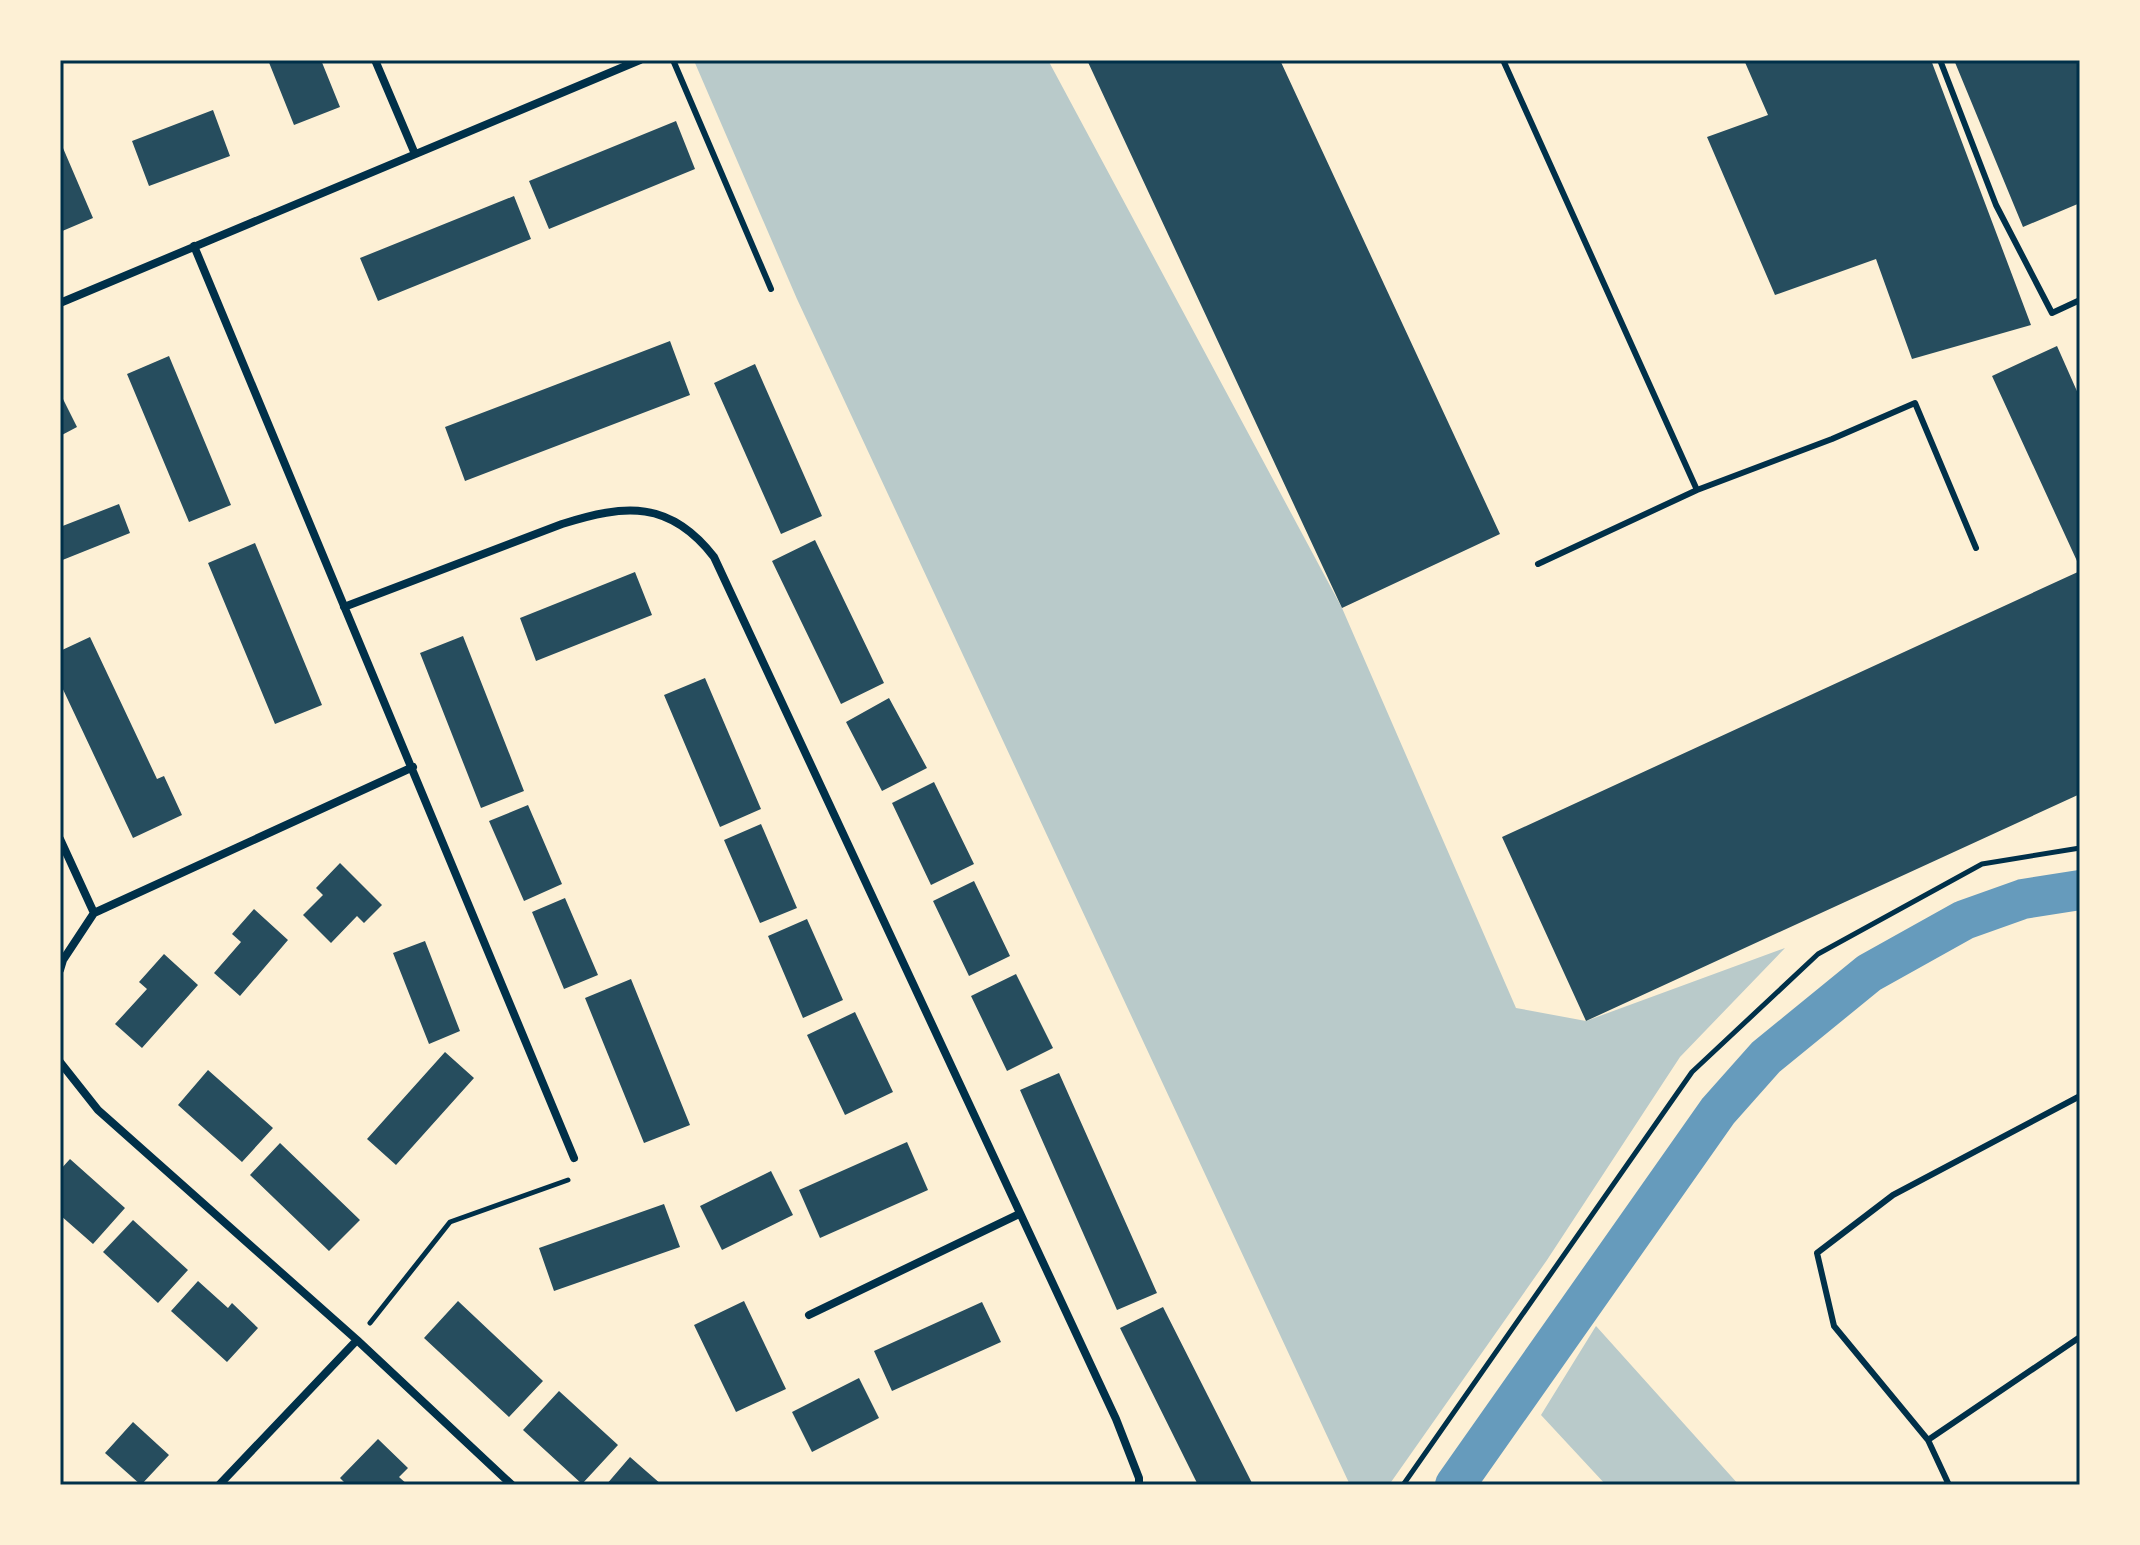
<svg xmlns="http://www.w3.org/2000/svg" width="2140" height="1545" font-family="'PT Sans Narrow',sans-serif">
<style>
.green{fill:#b9caca}
.lines{fill:none;stroke-linecap:round;stroke-linejoin:round}
.canal{stroke:#669bbc;stroke-width:40}
.building{fill:#264d5e}
.path{stroke:#003049;stroke-width:5}
.service{stroke:#003049;stroke-width:6}
.minor{stroke:#003049;stroke-width:8}
.neatline{fill:none;stroke:#003049;stroke-width:3}
</style>
<rect width="100%" height="100%" fill="#fdf0d5"/>
<path class="green" d="M703 60H1048L1342 608 1516 1008 1586 1021 1785 948 1680 1057 1547 1260 1389 1485H1350L797 299 695 63Z
M1596 1326 1739 1485H1606L1541 1415Z"/>
<g class="lines">
<path class="canal" d="M1455 1485 1718 1111 1766 1057 1869 973 1964 920 2023 899 2080 890"/>
</g>
<path class="building" d="M268 60H321L340 107 294 125Z
M1087 60H1280L1500 534 1342 608Z
M1744 60H1931L2031 325 1912 359 1876 259 1775 295 1707 137 1768 115Z
M1954 60H2080V203L2023 227Z
M213 110 230 156 149 186 132 141Z
M676 121 695 169 549 229 529 181Z
M60 141 93 218 60 232Z
M514 196 531 239 378 301 360 258Z
M670 341 690 395 465 481 445 427Z
M2057 346 2080 398V559L2077 561 1992 376Z
M169 356 231 505 189 522 127 374Z
M755 364 822 516 781 534 714 383Z
M60 393 77 427 60 436Z
M119 504 130 533 60 561V527Z
M815 540 884 683 841 704 772 561Z
M255 543 322 705 275 724 208 563Z
M2080 571V794L1586 1021 1502 837Z
M635 572 652 615 536 661 520 618Z
M463 636 524 791 481 808 420 653Z
M90 637 157 779 164 776 182 815 133 838 60 683V651Z
M705 678 761 809 720 827 664 695Z
M889 698 927 768 882 791 846 722Z
M934 782 974 864 931 885 892 803Z
M528 805 562 884 524 901 489 821Z
M761 824 797 908 760 923 724 840Z
M340 863 382 905 364 923 357 916 331 943 303 915 323 895 316 888Z
M974 881 1010 956 969 976 933 901Z
M565 898 598 975 564 989 532 912Z
M254 909 288 940 240 996 214 973 241 942 232 934Z
M807 919 843 1000 803 1018 768 936Z
M425 941 460 1031 429 1044 393 953Z
M164 954 198 985 142 1048 115 1024 147 989 139 982Z
M1016 974 1053 1048 1007 1071 971 996Z
M631 979 690 1125 644 1143 585 998Z
M855 1012 893 1092 845 1115 807 1035Z
M445 1052 474 1078 396 1165 367 1139Z
M208 1070 273 1128 242 1162 178 1105Z
M1059 1073 1157 1293 1117 1310 1020 1090Z
M907 1142 928 1190 820 1238 799 1190Z
M280 1143 360 1220 329 1251 250 1175Z
M70 1159 125 1208 93 1244 60 1215V1170Z
M771 1171 793 1215 722 1250 700 1206Z
M664 1204 680 1247 554 1291 539 1248Z
M133 1220 188 1270 158 1303 103 1252Z
M198 1281 228 1308 232 1303 258 1328 227 1362 171 1311Z
M458 1301 543 1381 509 1417 424 1338Z
M744 1301 786 1389 736 1412 694 1325Z
M982 1302 1001 1342 892 1391 874 1351Z
M1163 1307 1253 1485H1198L1120 1328Z
M859 1378 879 1418 812 1452 792 1412Z
M559 1391 618 1445 582 1484 523 1430Z
M133 1422 169 1455 141 1485 105 1453Z
M378 1439 408 1468 399 1477 408 1485H347L340 1478Z
M630 1457 662 1485H606Z"/>
<g class="lines">
<path class="path" d="M370 1323 450 1222 568 1180
M1403 1485 1692 1072 1818 954 1982 864 2080 848"/>
<path class="service" d="M673 60 771 289
M1503 60 1697 490
M1940 60 1996 205 2052 313 2080 300
M1538 564 1697 490 1832 439 1915 403 1976 548
M1928 1440 2080 1337
M1949 1485 1928 1440 1834 1326 1817 1253 1893 1195 2080 1096"/>
<path class="minor" d="M375 60 415 154
M194 246C320 550 449 853 574 1158
M60 303 640 60
M344 607 562 524C625 504 670 500 714 557L1116 1419 1139 1478V1485
M60 839 94 913
M60 970 63 960 94 913 413 767
M60 1062 98 1110 357 1340 512 1485
M809 1315 1019 1214
M219 1485 357 1340"/>
</g>
<rect width="2140" height="1545" fill="none" stroke="#fdf0d5" stroke-width="124"/>
<rect x="62" y="62" width="2016" height="1421" class="neatline"/>
</svg>
